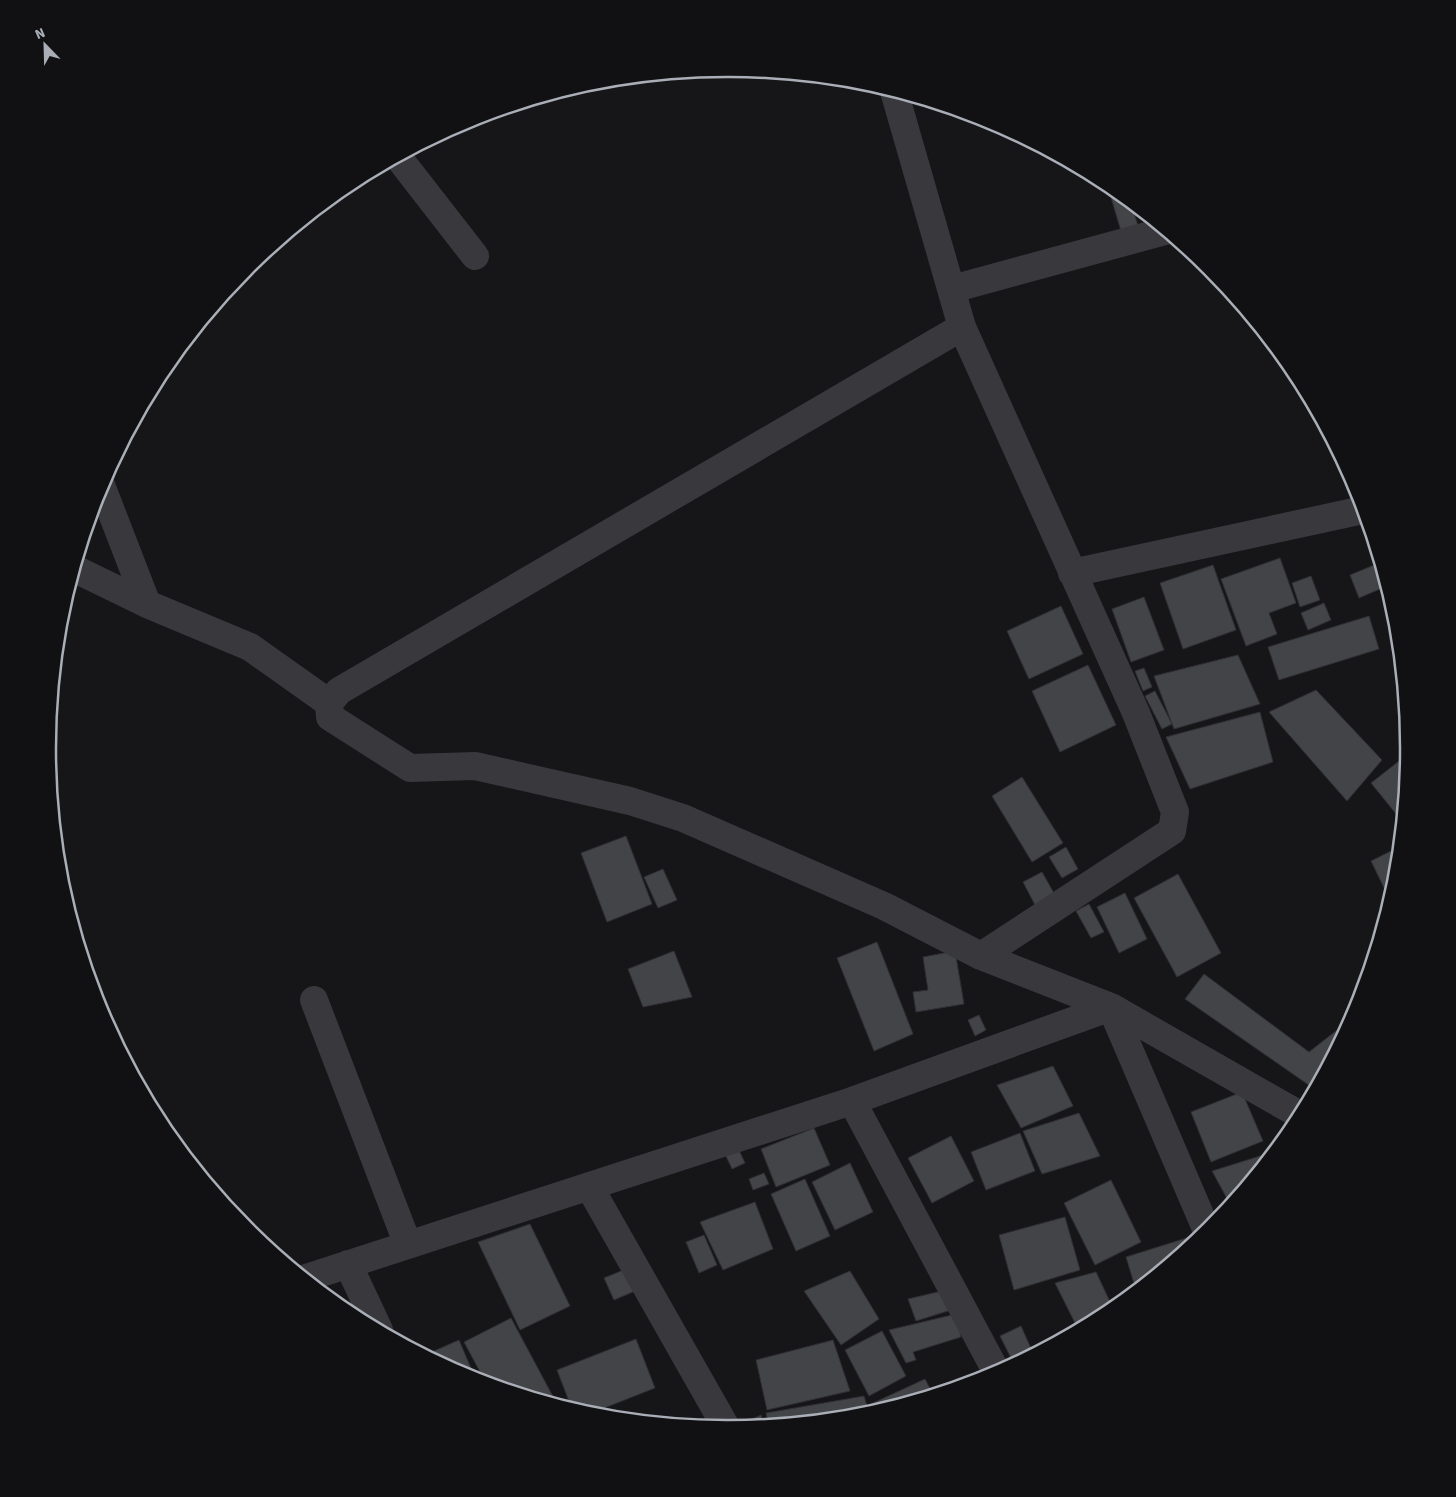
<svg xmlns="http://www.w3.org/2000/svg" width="1456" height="1497" font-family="'Source Sans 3',sans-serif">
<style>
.building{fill:#434448;stroke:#303034}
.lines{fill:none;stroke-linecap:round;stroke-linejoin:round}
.minor{stroke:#38383d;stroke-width:28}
.rim{fill:none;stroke:#a9aeb7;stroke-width:2.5}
</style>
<rect width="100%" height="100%" fill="#161618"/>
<path class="building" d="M1107 184 1131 203 1138 226 1121 231Z
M1280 558 1296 603 1269 613 1277 634 1246 646 1221 579Z
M1379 563 1387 586 1359 598 1350 575Z
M1213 565 1236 630 1183 649 1160 583Z
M1311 576 1320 600 1300 607 1292 583Z
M1144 597 1164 650 1131 662 1112 609Z
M1324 603 1331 620 1308 630 1301 613Z
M1061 606 1083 654 1029 679 1007 631Z
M1369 616 1379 649 1279 680 1268 647Z
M1238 655 1260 704 1174 729 1154 676Z
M1088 665 1116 725 1060 752 1032 691Z
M1144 668 1152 687 1143 691 1135 671Z
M1316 690 1382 760 1347 801 1269 712Z
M1155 691 1172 724 1162 729 1145 696Z
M1260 712 1273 762 1190 789 1166 737Z
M1408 754 1401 820 1371 783Z
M1022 777 1063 843 1032 862 992 796Z
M626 836 652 904 607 922 581 853Z
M1066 847 1078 869 1062 878 1049 857Z
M1399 847 1395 882 1390 900 1371 861Z
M663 869 677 900 658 908 644 877Z
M1042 872 1055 895 1035 905 1023 882Z
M1178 874 1221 953 1177 977 1134 898Z
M1125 893 1147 939 1119 953 1097 907Z
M1089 904 1104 932 1091 938 1076 911Z
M877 942 913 1034 874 1051 837 958Z
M674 951 692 997 643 1007 628 969Z
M955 951 964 1004 916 1012 913 992 928 990 923 957Z
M1204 974 1309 1052 1346 1023 1348 1026 1315 1086 1313 1088 1185 999Z
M979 1015 986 1030 975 1036 968 1020Z
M1053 1066 1073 1106 1021 1128 997 1085Z
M1242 1092 1263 1141 1211 1162 1191 1112Z
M1079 1113 1100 1156 1042 1174 1023 1131Z
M814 1128 830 1165 776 1187 761 1149Z
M1020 1133 1035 1171 986 1190 971 1152Z
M951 1136 974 1181 932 1203 908 1158Z
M738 1148 745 1163 732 1169 725 1154Z
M1273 1152 1230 1204 1212 1171Z
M850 1163 873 1212 835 1230 812 1182Z
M764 1173 769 1184 753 1190 749 1179Z
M805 1179 830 1236 796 1251 771 1194Z
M1111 1180 1141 1242 1095 1265 1064 1203Z
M755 1202 773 1249 723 1270 700 1222Z
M1065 1217 1080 1270 1014 1290 999 1235Z
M530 1224 570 1306 520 1330 478 1242Z
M704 1235 717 1265 699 1273 686 1242Z
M1193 1236 1195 1242 1136 1290 1126 1257Z
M626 1269 635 1291 614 1300 604 1278Z
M850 1271 879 1319 841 1345 804 1291Z
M1096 1272 1113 1308 1106 1314 1078 1329 1055 1283Z
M946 1290 951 1310 916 1321 908 1299Z
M956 1314 961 1337 913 1352 916 1360 906 1363 889 1330Z
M511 1318 557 1404 486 1383 464 1342Z
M1021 1326 1033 1353 1014 1364 1000 1336Z
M882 1331 906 1376 869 1396 845 1350Z
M636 1339 655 1388 589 1414 572 1409 557 1370Z
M459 1340 476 1380 467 1377 425 1355Z
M833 1340 850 1391 767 1410 756 1360Z
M925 1379 933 1394 875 1412 871 1404Z
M864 1396 869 1413 860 1416 769 1425 766 1413Z
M761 1415 765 1425 747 1427 745 1422Z"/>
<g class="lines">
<path class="minor" d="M894 91 962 327 1136 713 1175 812 1172 831 981 956
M398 157 475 256
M952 289 1165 231
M962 327 339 691 329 703 330 717 410 768 475 766 630 801 683 818 884 906 981 956 1111 1007 1207 1231
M101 485 147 604
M75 569 147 604 250 647 329 703
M1072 573 1363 510
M314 1000 408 1245
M852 1101 1111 1007 1300 1115
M589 1186 727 1429
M348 1264 379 1330
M306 1278 852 1101 997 1373"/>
</g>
<path d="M0 0H1456V1497H0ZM727 77H729A671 671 0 0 1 1400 748V749A671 671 0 0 1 729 1420H727A671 671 0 0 1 56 749V748A671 671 0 0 1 727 77Z" fill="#111113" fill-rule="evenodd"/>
<path class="rim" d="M727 77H729A671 671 0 0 1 1400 748V749A671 671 0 0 1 729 1420H727A671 671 0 0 1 56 749V748A671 671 0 0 1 727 77Z"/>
<g transform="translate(45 45) rotate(337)" stroke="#111113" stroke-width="4" paint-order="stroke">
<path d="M0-4L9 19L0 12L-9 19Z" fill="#a9aeb7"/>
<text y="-8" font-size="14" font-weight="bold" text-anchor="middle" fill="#a9aeb7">N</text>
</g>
</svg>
